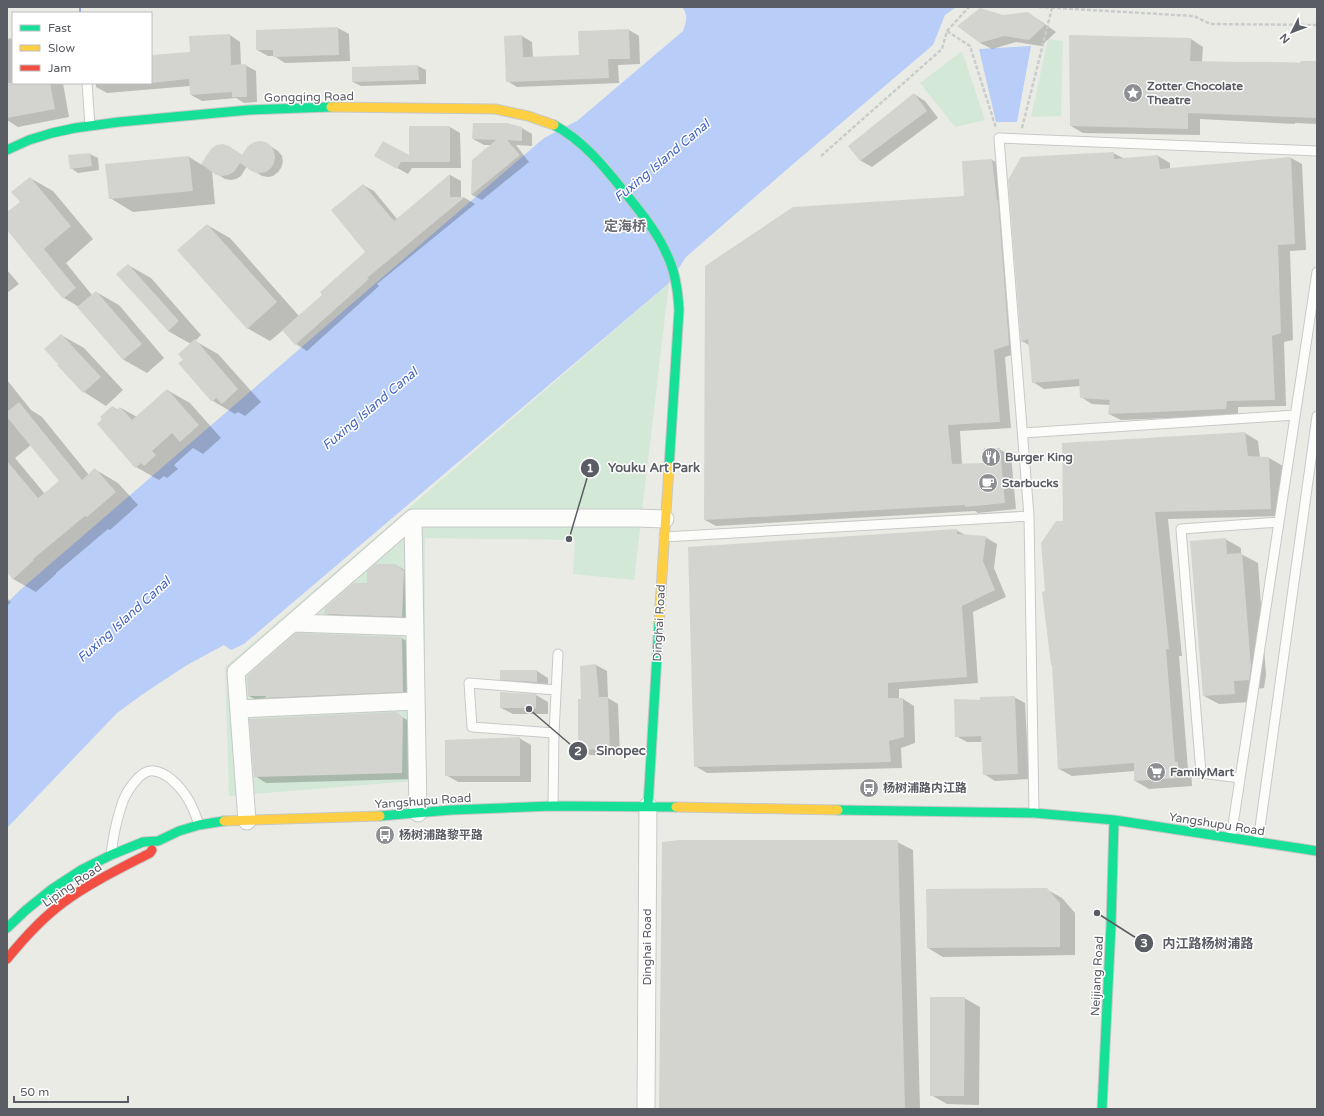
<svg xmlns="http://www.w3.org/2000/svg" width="1324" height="1116" font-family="'Varela Round','Noto Sans SC',sans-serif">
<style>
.green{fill:#d3e8d6}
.water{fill:#b8cdf8}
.shadow{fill:#0003;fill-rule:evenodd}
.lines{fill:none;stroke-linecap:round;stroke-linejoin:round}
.ferry{stroke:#4363c3;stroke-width:1;stroke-dasharray:5 4;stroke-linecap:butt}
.building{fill:#d3d3d0}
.lane-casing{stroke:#c8c9c8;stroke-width:11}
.street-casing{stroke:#c8c9c8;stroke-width:19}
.fast-casing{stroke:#c7c7c8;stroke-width:11}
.slow-casing{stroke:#c7c7c8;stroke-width:11}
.jam-casing{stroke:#c7c7c8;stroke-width:11}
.path{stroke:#c8cdcc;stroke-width:2.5;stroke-dasharray:4 2;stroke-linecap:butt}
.lane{stroke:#fcfcfb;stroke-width:9}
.street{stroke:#fcfcfb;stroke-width:17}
.fast{stroke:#16e098;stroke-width:9}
.slow{stroke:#ffcf43;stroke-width:9}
.jam{stroke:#f24e42;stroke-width:9}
.labels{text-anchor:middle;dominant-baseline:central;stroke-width:3;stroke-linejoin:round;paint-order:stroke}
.poi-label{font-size:12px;font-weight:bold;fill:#5b5d64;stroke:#fff;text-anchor:start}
.street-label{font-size:12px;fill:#5b5d64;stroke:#fff}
.water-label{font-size:13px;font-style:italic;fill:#4363c3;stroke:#fff}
.quarter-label{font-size:14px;font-weight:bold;fill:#6c6e76;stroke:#fff}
.leader{fill:none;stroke:#5b5d64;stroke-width:1.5}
.callout-dot{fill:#5b5d64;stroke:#fff;stroke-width:1.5}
.mark-label{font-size:12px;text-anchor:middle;font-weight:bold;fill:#fff}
.callout-label{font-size:13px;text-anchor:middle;font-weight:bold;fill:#5b5d64;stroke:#fff;stroke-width:3;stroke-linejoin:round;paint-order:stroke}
</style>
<rect width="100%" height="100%" fill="#ebebe6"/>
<path class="green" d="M1048 39 1063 41 1061 116 1031 117Z
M962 51 985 120 955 127 920 83Z
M669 283 634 580 573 574 575 540 425 538V780L229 796 225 667Z"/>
<path class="water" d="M682 7H956L945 15 933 45 799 159 686 257 669 283 244 644 231 650 224 645 187 665 143 694 117 713 7 828V603L19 591 544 138 577 121 683 31C686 23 689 15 682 7Z
M1031 46 1017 122H996L979 49Z"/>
<path class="shadow" d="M1028 13 1039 20 1056 32 1041 46 1016 42 992 49 980 43 1003 16Z
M338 28 349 34 350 61 285 63 274 56H268L257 50Z
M629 30 639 36 640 64 618 65 619 83 517 87 507 81 522 36 532 42 533 58 580 56Z
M230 35 240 42 241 65H245L256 71 257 102 244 103 236 98 202 101 191 95 190 86 107 93 96 87V83H151V56L191 53Z
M13 38V83H63L69 117 18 127 7 120V39Z
M1191 39 1203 47 1202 62 1317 63V124L1295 123V124L1200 119V135L1083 133 1071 126Z
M418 66 426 70V84L361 86 353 82V68Z
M914 94 925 101 938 118 872 167 861 161 849 146Z
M450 127 460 133 461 168H412L408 174 376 156 410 157Z
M522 128 532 134V146L516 145 529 162 482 200 472 195 473 161 492 145H484L473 139Z
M265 143 278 151 282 156 283 162 281 168 278 172 273 176 268 177 262 176 247 166 241 176 236 179 231 180 225 179 212 171 215 204 133 212 110 198 189 157 202 165 236 151 243 156Z
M1113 153 1125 159 1158 156 1170 163V169L1291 158 1302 164 1306 250 1290 251 1293 340 1284 342 1286 406 1238 407V415L1121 420 1109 414 1110 405 1092 404 1081 397 1080 386 1044 389 1033 382 1029 345 1022 341Z
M90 154 98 158 99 170 78 173 71 168 69 156Z
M992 160 1004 166 1008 206 1009 207 1021 352 1005 357 1011 428 960 431 962 465 984 464 999 449 1011 456 1016 509 978 513 975 511 716 526 705 520 965 197Z
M450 175 461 181V198H465L475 204 377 284 379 286 307 351 296 344 283 330 270 341 247 328 207 225 230 238 299 316 323 295 367 252 363 185 374 191 397 219Z
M30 178 53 191 93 239 66 263 92 295 96 292 119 305 164 358 147 373 124 360 79 307 64 298 7 229V213L21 202Z
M128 265 151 278 201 335 195 341 218 354 261 402 245 416 238 412 235 414 213 401 184 360 191 344 168 331Z
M7 270 19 284 7 293Z
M61 335 84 348 123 390 106 406 84 392Z
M7 380 31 410 42 417 89 475 96 470 118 483 138 505 110 530 108 529 56 573V574L36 592 13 579 7 571ZM31 445 61 481 45 494 15 458Z
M167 390 190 403 221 438 203 454 193 448 174 465 178 469 167 478 164 476 159 480 136 467 99 424 113 407 118 410 121 408 137 417Z
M1245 433 1258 441 1260 458H1269L1283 466 1284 516 1168 519 1182 656H1179L1188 769 1191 771 1192 786 1149 789 1135 781V771L1072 776 1059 769 1053 665 1046 592 1064 522Z
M956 530 967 536 985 537 997 544 994 568 1006 597 973 612 978 683 899 689V699H903L914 706 915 743 901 748 902 768 707 773 695 766Z
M1225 539 1241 548V554L1258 563 1266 675 1264 688 1249 690 1250 702 1219 704 1204 696Z
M396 565 408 572 414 623 337 620 325 613Z
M7 598 11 602 7 606Z
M401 638 413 644 414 698 260 702 249 696Z
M596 665 607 671 608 698 618 704 620 756 590 755 579 749 582 699 581 667Z
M537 671 548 678V688L513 686 501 679Z
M501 693 536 695 548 702V714H513L501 708Z
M1014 697 1025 703 1029 779 995 781 984 774 983 742H967L956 736 981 701Z
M396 713 415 725 414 779 266 783 255 776Z
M519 738 531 745V782H458L446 775Z
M897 842 913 850 920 1109H660Z
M1046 889 1062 898 1075 913V955L943 957 928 948Z
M964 998 980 1007 979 1105 947 1104 931 1095Z"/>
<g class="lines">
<path class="ferry" d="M80 7V13"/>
</g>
<path class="building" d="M980 8 1003 15 1028 12 1045 25 1029 40 1004 36 980 43 957 26Z
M338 27 339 55 273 57V50H256V30Z
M629 29 630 59H608L609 78 506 82 504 36 522 35 523 57 579 55 578 31Z
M230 34 231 65 246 64 247 97H232V92L190 95 189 79 151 83V55L190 52 189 36Z
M1069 35 1191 38 1190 61 1300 63 1301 61H1317V118L1188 113V129L1070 126Z
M418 65 419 80 352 82V67Z
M7 83H50L55 109 7 118Z
M914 93 927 111 860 161 848 146Z
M473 123H507L522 127V141L507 140 520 155 471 195 472 160 496 140 472 139Z
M409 126H450V162H401L397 169 374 156 383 141 409 155Z
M260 141 266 142 271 146 274 151 275 157 274 163 271 168 266 172 260 173 253 172 240 163 234 172 228 175 222 176 216 175 201 164 211 149 216 145 223 144 229 146 242 155 248 146 254 142Z
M1114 152V159L1158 155 1160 169 1291 157 1295 244 1278 245 1281 333 1272 336 1275 400 1227 401 1226 409 1108 414 1110 400 1080 398 1079 379 1032 383 1028 339 1021 342 1008 180 1021 157Z
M90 153 92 166 70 169 68 155Z
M189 156 193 191 109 199 105 164Z
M992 159 997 201 998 199 1009 345 994 350 1000 422 948 425 952 464 983 463 984 448H1000L1005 503 965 507V505L704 520 705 266 793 207 964 196 962 161Z
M450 174V197H465L367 278 369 279 295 345 282 330 322 295 320 292 365 252 331 210 363 184 394 221Z
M30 177 71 226 44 249 76 288 63 299 7 230V212L20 202 11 192Z
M207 224 277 302 247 329 177 250Z
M128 264 179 321 168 331 116 274Z
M96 291 142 344 123 360 77 307Z
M61 334 101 377 83 393 57 365 58 364 44 349Z
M195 339 238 389 222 404 216 398 212 402 178 363 183 360 178 354Z
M167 389 199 425 180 442 172 433 152 451 156 455 144 466 141 463 135 468 97 424 102 419 100 417 112 406 116 410 120 407 132 420Z
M19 402 82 480 95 468 116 492 87 517 85 516 33 559 34 560 13 579 7 573V461L38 498 59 481 7 417V412Z
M1245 432 1248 456 1269 457 1271 509 1155 512 1169 649H1166L1175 762H1178V778L1134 781V763L1058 769 1052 665H1051L1042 592 1045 591 1041 543 1056 521H1063L1062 443Z
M957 529V534L986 536 983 561 995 590 962 606 967 677 888 683V698H903L904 737 889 741 891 762 694 767 688 547Z
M1226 538 1227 554 1242 553 1251 666 1249 680 1234 681 1235 694 1203 696 1190 541Z
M376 564H396L404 571 402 617 324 614 325 608 354 583H367V571Z
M296 633 402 637 403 692 265 698 266 696H248L247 676Z
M596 664 599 697H608L610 750 578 749V699H581L580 666Z
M500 670H537V682L500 680Z
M500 692 536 694V708H500Z
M1015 696 1018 774 983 775 981 736 955 737 954 699 980 700V697Z
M396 712 403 717 402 773 254 777 249 719Z
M520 737V776H445V740Z
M679 840H898L905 1109H659L662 842Z
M1047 888 1060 903V947L927 948 926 889Z
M930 997H965L964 1096H930Z"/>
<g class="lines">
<defs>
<path id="lane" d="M87 83 90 126
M1023 433 1295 415
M664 537 1029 516
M554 733 472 727 469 683 556 690
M1240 778 1201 773 1181 529 1279 522
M553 806 554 733 558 654
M1034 813 1029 516 999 138 1317 151
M1231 838 1317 272
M1258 842 1317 416
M111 855C113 838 116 822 121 807 124 795 140 768 154 771 161 772 166 775 171 779 186 792 193 806 199 825"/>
<path id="street" d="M413 518 418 813
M293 623 415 627
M239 709 416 701
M247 821 236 672 413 518H637L665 519
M646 1109 648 806"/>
<path id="fast" d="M554 125C584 141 605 168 626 194 642 214 658 233 668 257 676 274 678 292 679 310L669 467
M7 150 29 140 52 133 75 128 119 122 249 110 331 107
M648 806 659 622
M838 810 1034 813 1114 820 1317 851
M380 816 451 810 553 806 676 807
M7 928 26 910 52 889 81 870 111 855 143 842 158 841 179 831 199 825 224 821
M1102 1109 1111 925 1114 820"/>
<path id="slow" d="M331 107 495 109 528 116 554 125
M659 622 669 467
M676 807 838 810
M224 821 380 816"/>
<path id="jam" d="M7 959C24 938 42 918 64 902 90 883 121 868 150 853L152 850"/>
</defs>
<use href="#lane" class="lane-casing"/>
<use href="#street" class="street-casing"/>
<use href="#fast" class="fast-casing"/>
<use href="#slow" class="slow-casing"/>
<use href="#jam" class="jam-casing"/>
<path class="path" d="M1039 7 1194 16 1210 24 1317 25
M947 31 970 46 996 128
M1022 128 1052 8
M821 156 942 49 947 31 969 7"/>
<use href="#lane" class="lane"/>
<use href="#street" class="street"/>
<use href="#fast" class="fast"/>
<use href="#slow" class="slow"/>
<use href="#jam" class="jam"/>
</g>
<defs>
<symbol id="sight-disc" viewBox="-11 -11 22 22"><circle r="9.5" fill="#8d8f92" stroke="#fff"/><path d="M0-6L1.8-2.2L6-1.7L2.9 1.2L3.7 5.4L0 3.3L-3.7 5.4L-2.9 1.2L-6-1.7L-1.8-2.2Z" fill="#fff"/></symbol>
<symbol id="restaurant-disc" viewBox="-11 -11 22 22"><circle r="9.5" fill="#8d8f92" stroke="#fff"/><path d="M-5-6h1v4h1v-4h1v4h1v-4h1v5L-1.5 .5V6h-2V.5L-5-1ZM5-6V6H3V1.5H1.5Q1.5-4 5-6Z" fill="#fff"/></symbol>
<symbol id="cafe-disc" viewBox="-11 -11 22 22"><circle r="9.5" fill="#8d8f92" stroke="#fff"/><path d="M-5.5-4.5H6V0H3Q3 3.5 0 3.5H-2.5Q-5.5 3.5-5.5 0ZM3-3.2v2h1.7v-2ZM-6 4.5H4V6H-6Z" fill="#fff"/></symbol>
<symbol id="supermarket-disc" viewBox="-11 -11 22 22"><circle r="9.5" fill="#8d8f92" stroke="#fff"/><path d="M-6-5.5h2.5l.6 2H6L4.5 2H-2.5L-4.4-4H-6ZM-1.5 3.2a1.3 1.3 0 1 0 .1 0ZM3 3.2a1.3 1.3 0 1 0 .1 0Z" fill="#fff"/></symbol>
<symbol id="bus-disc" viewBox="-11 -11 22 22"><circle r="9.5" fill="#8d8f92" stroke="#fff"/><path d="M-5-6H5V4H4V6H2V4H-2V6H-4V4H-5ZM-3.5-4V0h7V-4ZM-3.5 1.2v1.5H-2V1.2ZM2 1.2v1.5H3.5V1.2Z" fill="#fff"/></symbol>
</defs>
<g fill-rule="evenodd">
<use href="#sight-disc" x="1122" y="82" width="22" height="22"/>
<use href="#restaurant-disc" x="980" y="446" width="22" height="22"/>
<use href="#cafe-disc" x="977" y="472" width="22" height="22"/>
<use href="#supermarket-disc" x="1145" y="761" width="22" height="22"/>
<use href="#bus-disc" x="858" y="777" width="22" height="22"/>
<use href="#bus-disc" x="374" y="824" width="22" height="22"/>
</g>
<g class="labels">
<g class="poi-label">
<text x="1147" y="86">Zotter Chocolate<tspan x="1147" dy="14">Theatre</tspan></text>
<text x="1005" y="457">Burger King</text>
<text x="1002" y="483">Starbucks</text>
<text x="1170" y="772">FamilyMart</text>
<text x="883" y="788">杨树浦路内江路</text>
<text x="399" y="835">杨树浦路黎平路</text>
</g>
<g class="street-label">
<text transform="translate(309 97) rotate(-1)">Gongqing Road</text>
<text transform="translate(659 623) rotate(-87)">Dinghai Road</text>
<text transform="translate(423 801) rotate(-4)">Yangshupu Road</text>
<text transform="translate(1217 824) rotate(9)">Yangshupu Road</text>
<text transform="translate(72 885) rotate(-34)">Liping Road</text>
<text transform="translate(647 947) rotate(-90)">Dinghai Road</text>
<text transform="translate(1097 976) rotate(-87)">Neijiang Road</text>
</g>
<g class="water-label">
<text transform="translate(662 161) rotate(-40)">Fuxing Island Canal</text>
<text transform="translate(370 409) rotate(-40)">Fuxing Island Canal</text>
<text transform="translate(124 620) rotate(-42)">Fuxing Island Canal</text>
</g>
<g class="quarter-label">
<text x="625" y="226">定海桥</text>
</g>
</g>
<path class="leader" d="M569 539L590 468M529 709L578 751M1097 913L1144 943"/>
<g class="callout-dot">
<circle cx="569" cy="539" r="4"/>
<circle cx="529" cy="709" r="4"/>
<circle cx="1097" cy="913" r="4"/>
<circle cx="590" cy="468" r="10"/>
<circle cx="578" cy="751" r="10"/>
<circle cx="1144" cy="943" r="10"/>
</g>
<g class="mark-label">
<text x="590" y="472">1</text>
<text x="578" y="755">2</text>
<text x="1144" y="947">3</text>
</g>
<g class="callout-label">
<text x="654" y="472">Youku Art Park</text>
<text x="621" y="755">Sinopec</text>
<text x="1208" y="948">内江路杨树浦路</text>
</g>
<rect width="1324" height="1116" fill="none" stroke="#5b5d64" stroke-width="16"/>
<rect x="12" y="12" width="140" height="72" fill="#ffffff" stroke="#bdbec1"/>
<rect x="20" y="25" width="20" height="6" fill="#16e098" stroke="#bdbec1"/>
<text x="48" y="32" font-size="12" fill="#5b5d64">Fast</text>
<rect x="20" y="45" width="20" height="6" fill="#ffcf43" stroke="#bdbec1"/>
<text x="48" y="52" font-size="12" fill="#5b5d64">Slow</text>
<rect x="20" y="65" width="20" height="6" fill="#f24e42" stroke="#bdbec1"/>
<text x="48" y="72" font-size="12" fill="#5b5d64">Jam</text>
<g transform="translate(1292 32) rotate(228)" stroke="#ffffff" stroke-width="3" paint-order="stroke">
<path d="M0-3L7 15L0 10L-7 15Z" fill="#5b5d64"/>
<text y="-6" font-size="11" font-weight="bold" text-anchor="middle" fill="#5b5d64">N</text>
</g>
<path d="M14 1096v6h114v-6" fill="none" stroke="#5b5d64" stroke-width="2"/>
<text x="20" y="1096" font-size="12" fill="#5b5d64" stroke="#ffffff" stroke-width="3" paint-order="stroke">50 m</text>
</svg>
